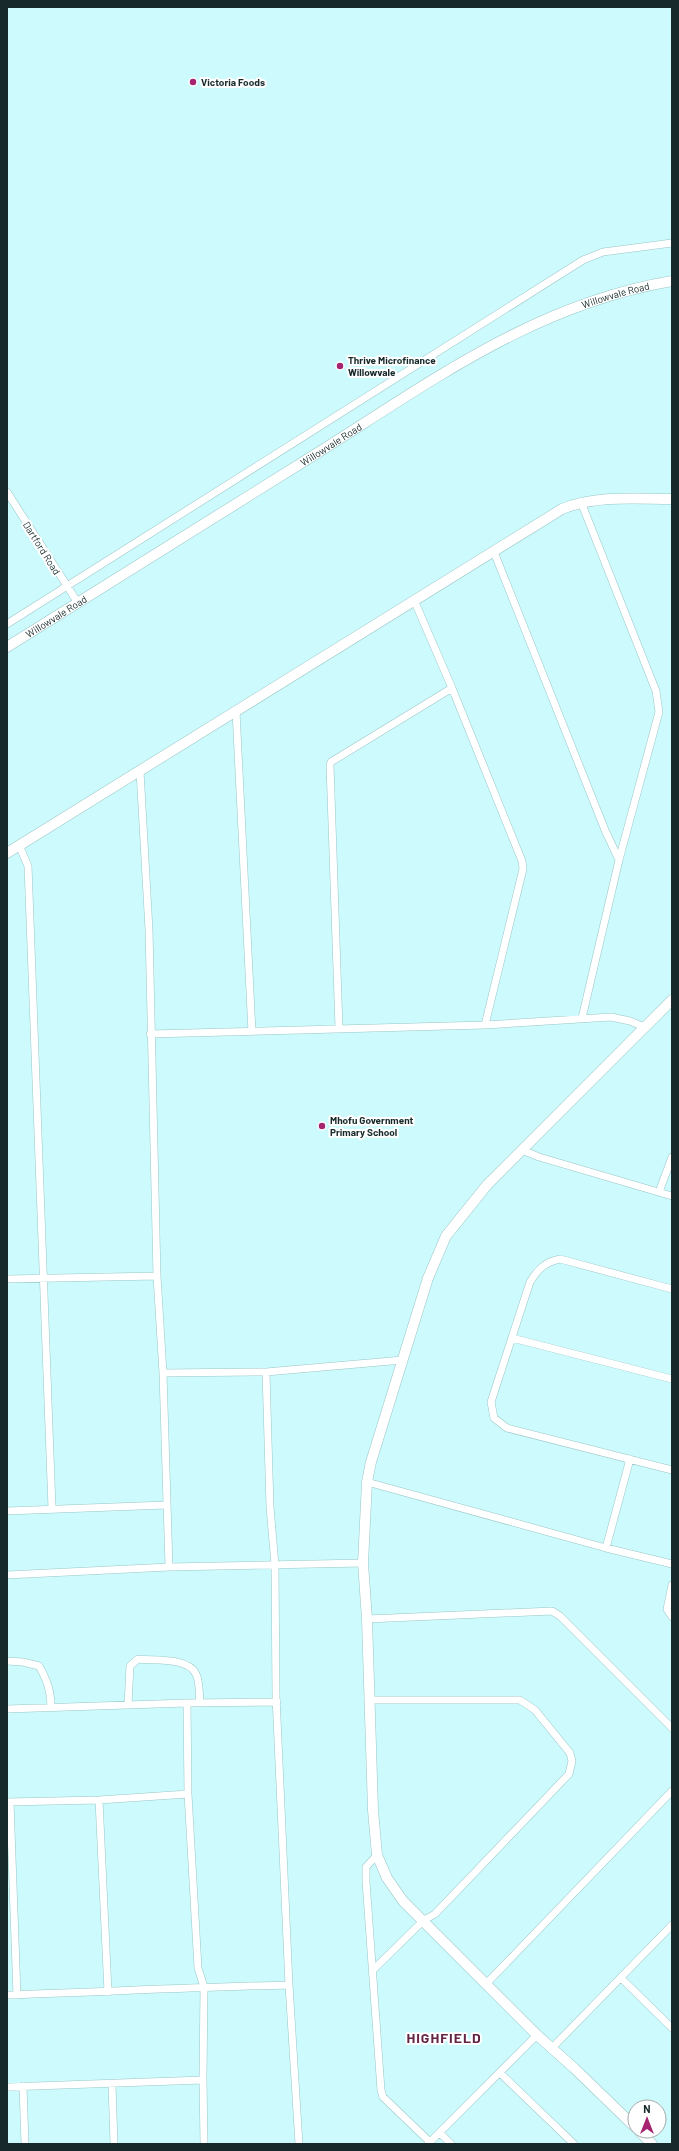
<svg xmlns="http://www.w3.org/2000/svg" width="679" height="2151" font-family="Barlow,sans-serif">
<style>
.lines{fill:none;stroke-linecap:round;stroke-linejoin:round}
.street-casing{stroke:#9ac6c7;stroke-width:8}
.secondary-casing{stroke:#9ac6c7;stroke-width:11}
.street{stroke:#fff;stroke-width:7}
.secondary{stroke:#fff;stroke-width:10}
.poi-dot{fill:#a52371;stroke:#fff;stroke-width:1.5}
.labels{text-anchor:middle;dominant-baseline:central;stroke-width:4;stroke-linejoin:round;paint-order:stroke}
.poi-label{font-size:10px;font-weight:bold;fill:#17292a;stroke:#fff;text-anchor:start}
.street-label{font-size:10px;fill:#17292a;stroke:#fff}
.district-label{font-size:14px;font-weight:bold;letter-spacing:1px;fill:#632446;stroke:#fff}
</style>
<rect width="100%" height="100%" fill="#cdfafc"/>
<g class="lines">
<defs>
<path id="street" d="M7 492 78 603
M581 502 656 691 659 712 619 860 582 1018
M494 552 605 830 619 860
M414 600 452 688 522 861 523 869 485 1025
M7 624 583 260 603 252 672 243
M236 711 252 1032
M140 771 149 930 157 1276 163 1373 169 1567
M19 845 28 866 52 1508
M339 1028 330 765 331 762 452 688
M150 1034 485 1025 611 1017 630 1021 644 1027
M522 1150 539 1157 672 1196
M659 1192 672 1157
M7 1279 157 1276
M672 1289 560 1259C545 1262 538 1269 530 1282L491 1402 494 1418 507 1428 672 1470
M512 1338 672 1379
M266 1372 270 1507 275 1565 276 1696 289 1985 299 2144
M163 1373 266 1372 403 1360
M367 1482 606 1548 672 1564
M7 1511 166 1505
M606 1548 630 1459
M7 1575 169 1567 363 1563
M672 1585 667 1609 672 1617
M367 1619 552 1611 560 1616 672 1728
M7 1661 23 1662 39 1666C47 1680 51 1691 51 1707
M369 1700H520L535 1710 570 1753 572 1761 569 1774 435 1914 424 1920 373 1970
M187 1703 188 1794 198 1968 204 1987 203 2080 204 2144
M128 1705 130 1666 138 1659C154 1661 188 1657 196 1674 200 1682 199 1694 200 1703
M7 1709 187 1703 277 1702
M99 1800 108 1992
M7 1802 99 1800 188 1794
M10 1802 17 1995
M377 1855 366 1867V1881L381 2090 383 2097 430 2142
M621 1978 672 2028
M486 1984 672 1791
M7 1995C101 1992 195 1987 289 1985
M552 2048 672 1925
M500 2073 574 2144
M112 2084 114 2144
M23 2086 25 2144
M7 2087 203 2080
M440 2133 451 2144
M428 2144 537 2035"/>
<g id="secondary">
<path id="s1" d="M7 647C111 582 215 517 319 452 433 380 536 304 672 281"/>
<path d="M7 853 562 509C597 495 635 499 672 499"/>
<path d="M635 2127 574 2068 537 2035 403 1901 387 1878 377 1855 373 1810 367 1619 363 1563 367 1482 371 1462 428 1278 446 1236 487 1185 672 1000"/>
<path d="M639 2131 652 2144"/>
</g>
</defs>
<use href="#street" class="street-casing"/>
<use href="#secondary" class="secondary-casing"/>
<use href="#street" class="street"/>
<use href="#secondary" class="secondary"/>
</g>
<g class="poi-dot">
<circle cx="193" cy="82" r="4"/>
<circle cx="340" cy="366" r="4"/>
<circle cx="322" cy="1126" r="4"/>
</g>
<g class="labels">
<g class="poi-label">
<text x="201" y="82">Victoria Foods</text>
<text x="348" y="360">Thrive Microfinance<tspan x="348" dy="12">Willowvale</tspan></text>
<text x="330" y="1120">Mhofu Government<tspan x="330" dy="12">Primary School</tspan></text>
</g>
<g class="street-label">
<text stroke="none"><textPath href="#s1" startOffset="705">Willowvale Road</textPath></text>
<text stroke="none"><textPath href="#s1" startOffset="382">Willowvale Road</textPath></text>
<text transform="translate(42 548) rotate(58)">Dartford Road</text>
<text stroke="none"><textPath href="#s1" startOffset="58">Willowvale Road</textPath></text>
</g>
<g class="district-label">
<text x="444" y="2037">HIGHFIELD</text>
</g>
</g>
<rect width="679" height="2151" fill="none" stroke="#17292a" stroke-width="16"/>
<g transform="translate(647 2119)"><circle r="19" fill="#ffffff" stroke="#a2a9aa"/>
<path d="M0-3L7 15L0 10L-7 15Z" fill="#a52371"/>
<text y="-6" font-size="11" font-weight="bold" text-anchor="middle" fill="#17292a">N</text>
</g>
</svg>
